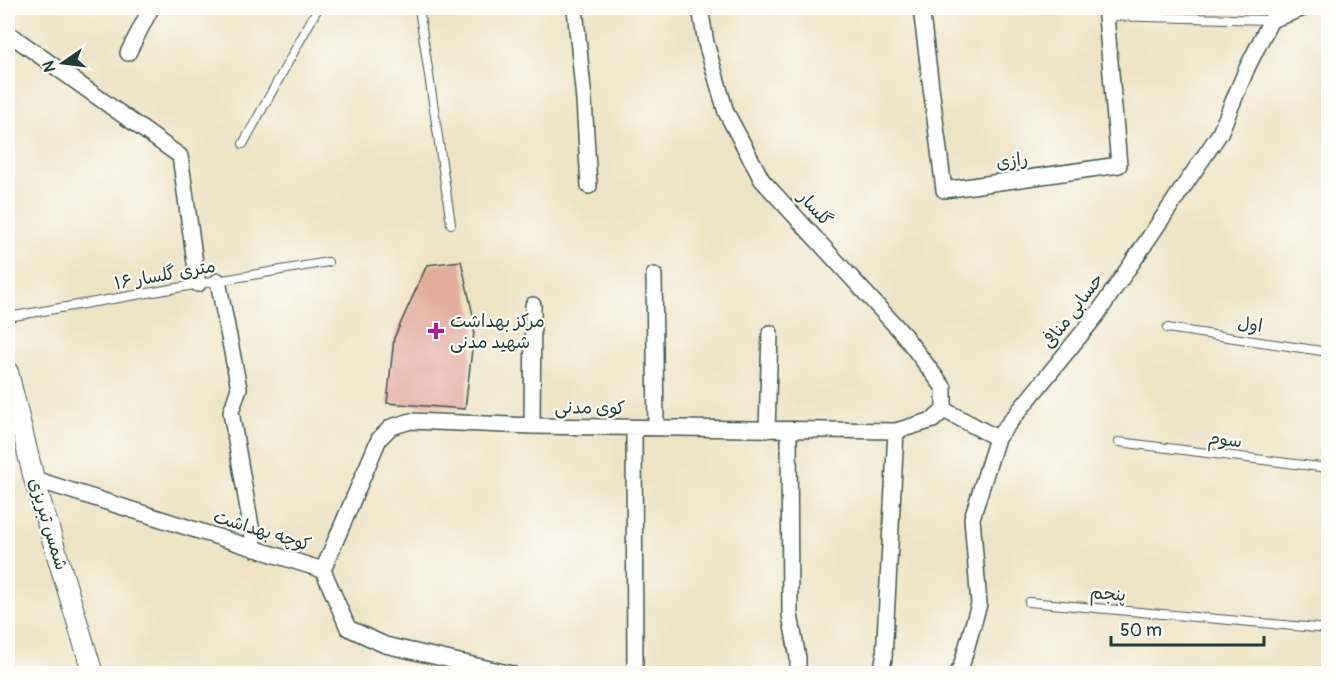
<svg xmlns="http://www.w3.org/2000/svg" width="1336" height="681" font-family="Pangolin,'Playpen Sans Arabic',sans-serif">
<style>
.building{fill:#e3ac9f}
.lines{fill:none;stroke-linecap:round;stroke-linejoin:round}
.service-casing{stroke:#3e564a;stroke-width:10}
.minor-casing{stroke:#3e564a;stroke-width:18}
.tertiary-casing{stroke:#3e564a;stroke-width:22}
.service{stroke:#fff;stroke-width:8}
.minor{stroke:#fff;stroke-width:15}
.tertiary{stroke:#fff;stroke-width:20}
.poi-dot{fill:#b5179e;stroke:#fdfcf7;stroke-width:2}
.labels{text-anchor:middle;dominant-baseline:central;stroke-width:4.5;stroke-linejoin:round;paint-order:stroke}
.street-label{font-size:18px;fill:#1f3d34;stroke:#fdfcf7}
.poi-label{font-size:18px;fill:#1f3d34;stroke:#fdfcf7;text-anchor:start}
</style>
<rect width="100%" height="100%" fill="#fdfcf7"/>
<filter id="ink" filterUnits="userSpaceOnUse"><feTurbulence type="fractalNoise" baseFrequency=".0167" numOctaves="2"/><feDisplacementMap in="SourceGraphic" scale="12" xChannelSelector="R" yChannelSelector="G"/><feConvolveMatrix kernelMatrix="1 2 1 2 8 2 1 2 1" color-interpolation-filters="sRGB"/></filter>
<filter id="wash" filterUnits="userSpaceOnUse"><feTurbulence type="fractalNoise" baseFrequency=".008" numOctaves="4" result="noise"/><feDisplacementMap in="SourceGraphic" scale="24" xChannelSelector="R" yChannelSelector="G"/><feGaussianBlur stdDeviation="1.35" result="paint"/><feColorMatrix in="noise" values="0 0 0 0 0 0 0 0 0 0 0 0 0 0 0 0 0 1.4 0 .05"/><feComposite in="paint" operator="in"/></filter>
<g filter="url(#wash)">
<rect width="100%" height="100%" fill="#eee3c5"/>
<g id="blocks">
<path class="building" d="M461 261 475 324 465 409 387 403 394 338 427 265Z"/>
</g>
</g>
<g filter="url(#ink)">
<use href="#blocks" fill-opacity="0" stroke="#3e564a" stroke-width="1.5"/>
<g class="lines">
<defs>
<path id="service" d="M419 8 451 224
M1101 8 1106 16 1271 20
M243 144 318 8
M8 317 328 262
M1167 328 1328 352
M1119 442 1328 468
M1029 602 1328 629"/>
<path id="minor" d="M575 8 584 100 589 186
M700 8 706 43 726 112 762 180 903 334 944 388V410
M921 8 944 190 1119 165 1106 16
M8 33 180 156 198 284
M128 53 151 8
M654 275 656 428
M218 281 239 388 231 412 255 549
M944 410 997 438
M532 426 533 305
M634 428 635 674
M767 430 770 333
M789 430 790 615 798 658V674
M34 479 323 570 348 628 385 645 512 674
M323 570 379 439 391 427 411 421 532 426 896 431 933 420 944 410
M881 674 884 658 896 431
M957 674 961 667 979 604 972 518 997 438 1096 316 1220 133 1247 68 1271 20 1304 8"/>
<path id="tertiary" d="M8 372 34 479 93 674"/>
</defs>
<use href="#service" class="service-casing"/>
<use href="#minor" class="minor-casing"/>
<use href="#tertiary" class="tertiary-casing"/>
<use href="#service" class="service"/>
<use href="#minor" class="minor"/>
<use href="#tertiary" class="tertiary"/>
</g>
</g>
<path class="poi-dot" d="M433 322h6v6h6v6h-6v6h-6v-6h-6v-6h6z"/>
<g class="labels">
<g class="street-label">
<text transform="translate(1012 161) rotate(-8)">رازی</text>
<text transform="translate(815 209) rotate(48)">گلسار</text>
<text transform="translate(165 275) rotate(-10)">۱۶ متری گلسار</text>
<text transform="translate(1073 311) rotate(-53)">حسابی منافی</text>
<text transform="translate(1250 325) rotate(8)">اول</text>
<text transform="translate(590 408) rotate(1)">کوی مدنی</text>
<text transform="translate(1225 440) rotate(7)">سوم</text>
<text transform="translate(48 524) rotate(73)">شمس تبریزی</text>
<text transform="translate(262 531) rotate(17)">کوچه بهداشت</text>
<text transform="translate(1108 594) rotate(5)">پنجم</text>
</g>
<g class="poi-label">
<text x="450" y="321">مرکز بهداشت<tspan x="450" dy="21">شهید مدنی</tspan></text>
</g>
</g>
<rect width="1336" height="681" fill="none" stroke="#fdfcf7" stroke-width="30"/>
<g transform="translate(63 63) rotate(256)" stroke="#fdfcf7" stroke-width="4.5" paint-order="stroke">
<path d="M0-4.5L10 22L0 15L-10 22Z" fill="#1f3d34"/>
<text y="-9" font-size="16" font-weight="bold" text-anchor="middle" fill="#1f3d34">N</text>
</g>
<path d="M1111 636v9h153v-9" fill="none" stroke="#1f3d34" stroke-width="3"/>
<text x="1120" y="636" font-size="18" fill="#1f3d34" stroke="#fdfcf7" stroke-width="4.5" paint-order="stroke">50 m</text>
</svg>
